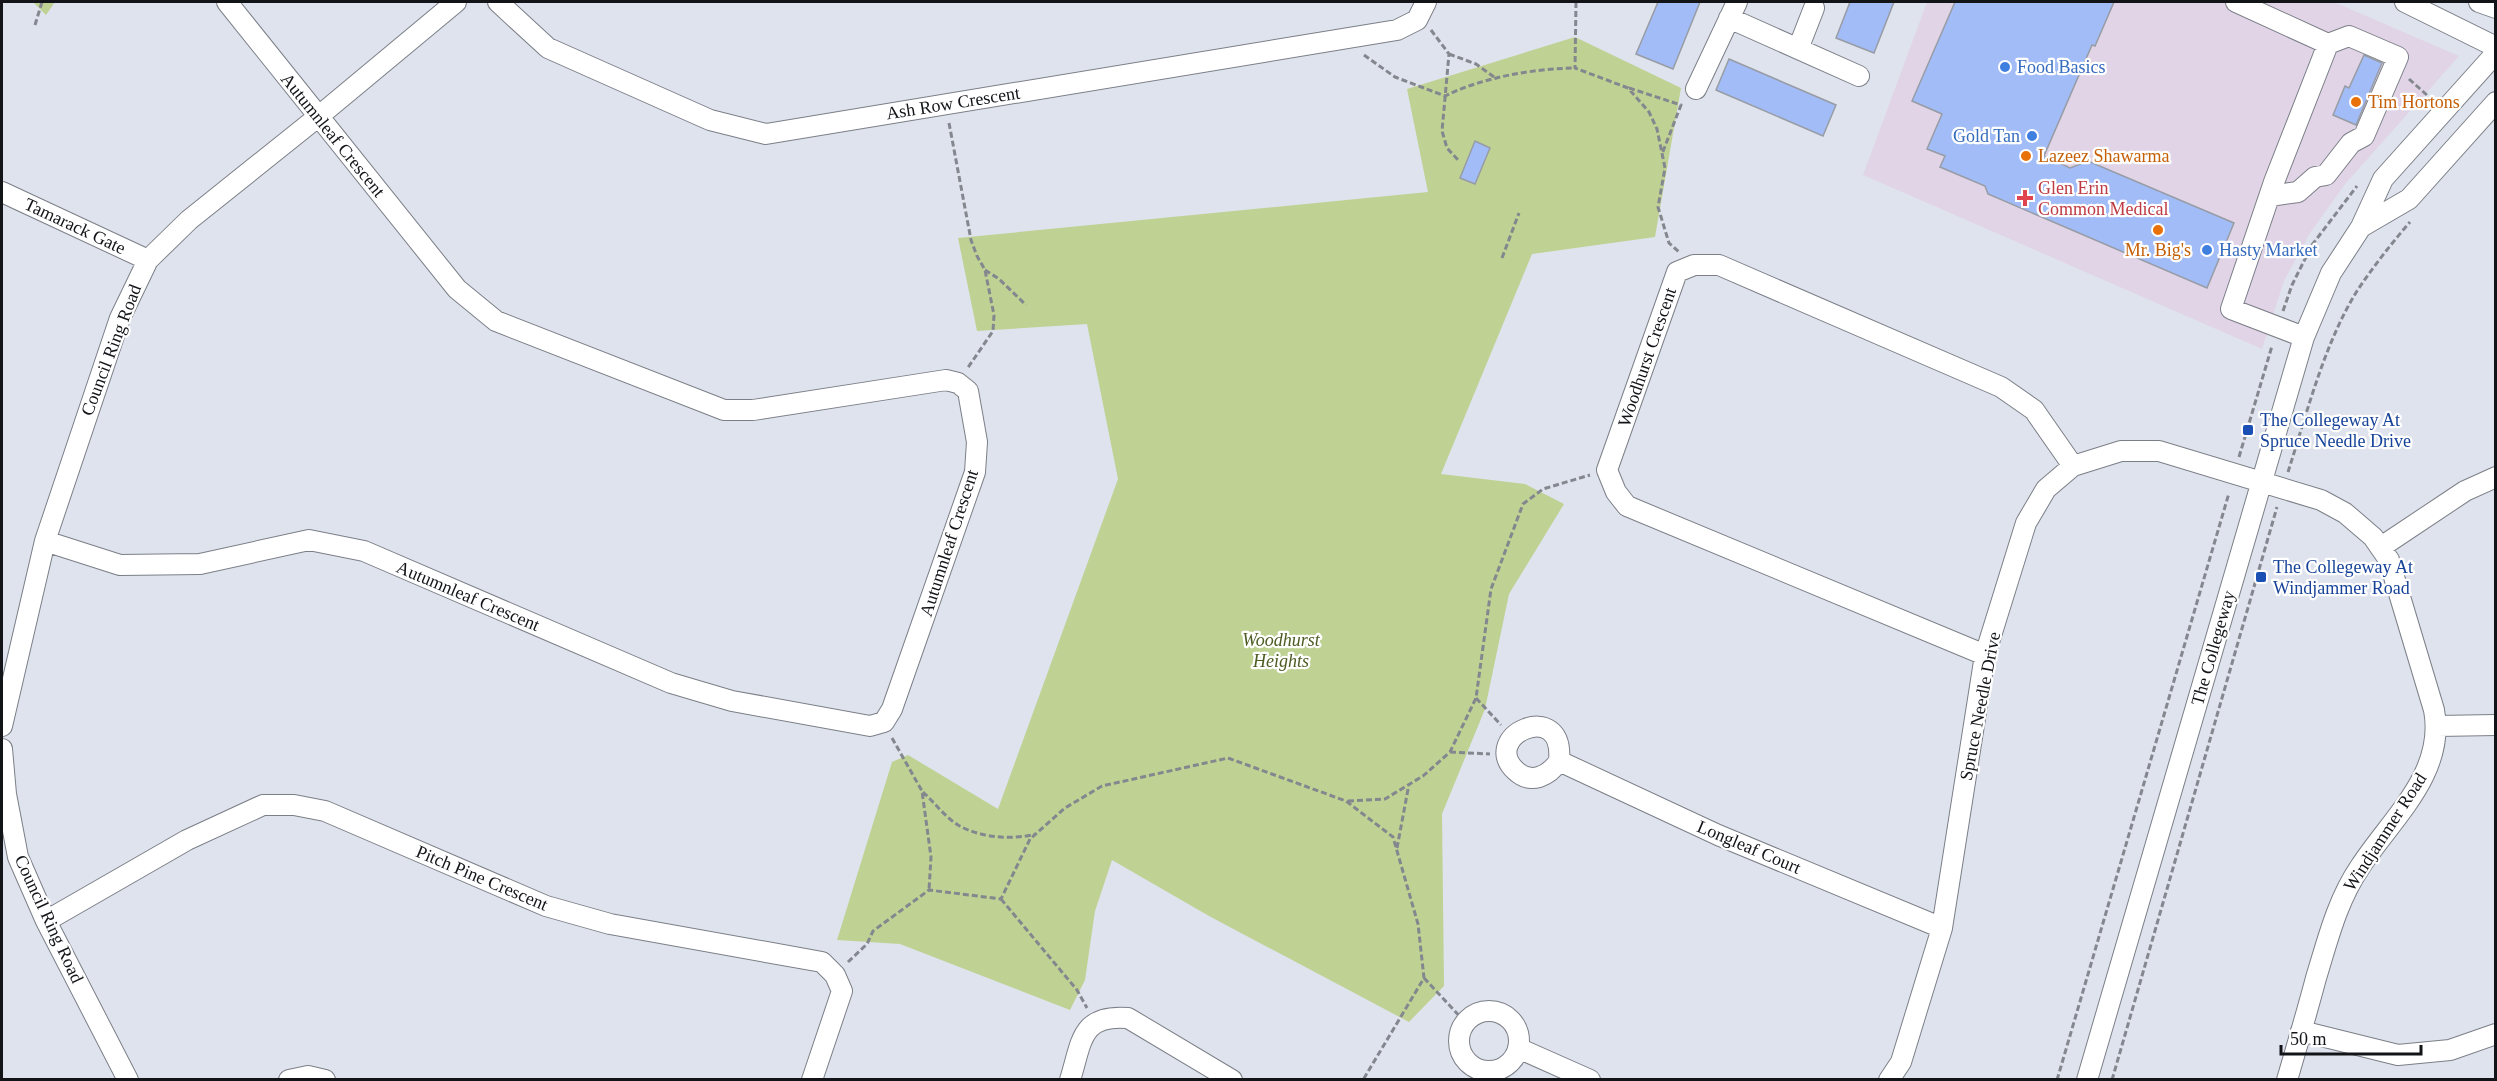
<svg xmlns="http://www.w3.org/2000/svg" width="2497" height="1081" font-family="'Times New Roman',serif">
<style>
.commercial{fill:#e1d4e7}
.green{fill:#bfd294}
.building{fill:#a2bcf7;stroke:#979ca5;stroke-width:1.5}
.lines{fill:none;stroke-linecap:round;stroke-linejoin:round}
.minor-casing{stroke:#7b7f87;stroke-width:22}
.path{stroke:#84878e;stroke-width:3;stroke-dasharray:6 3;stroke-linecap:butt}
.minor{stroke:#fff;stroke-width:20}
.shop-dot{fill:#3f7fe0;stroke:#fff;stroke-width:2}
.food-dot{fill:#e8710a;stroke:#fff;stroke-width:2}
.health-dot{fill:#e0444e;stroke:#fff;stroke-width:2}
.transit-dot{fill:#1a4fb4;stroke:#fff;stroke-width:2}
.labels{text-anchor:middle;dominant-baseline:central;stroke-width:4.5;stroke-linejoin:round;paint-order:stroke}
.shop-label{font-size:18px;fill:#366cbe;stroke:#fff;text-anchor:start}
.food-label{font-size:18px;fill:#c56008;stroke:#fff;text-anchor:start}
.street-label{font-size:18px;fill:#131418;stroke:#fff}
.health-label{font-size:18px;fill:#be3a42;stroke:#fff;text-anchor:start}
.transit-label{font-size:18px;fill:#164399;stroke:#fff;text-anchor:start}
.park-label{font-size:18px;font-style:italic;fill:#4d5c22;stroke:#fff}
</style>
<rect width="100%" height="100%" fill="#dfe3ed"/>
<path class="commercial" d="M1927 2H2334L2459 56 2346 183 2310 233 2284 281 2262 349 1863 175Z"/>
<path class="green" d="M33 2H55L46 15Z
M1575 37 1681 88 1655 237 1532 254 1441 474 1525 484 1564 504 1509 594 1485 709 1442 814 1444 986 1409 1022 1209 916 1112 860 1095 911 1085 980 1070 1010 900 944 837 940 892 762 908 755 998 809 1118 479 1087 324 977 331 958 238 1428 192 1407 89Z"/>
<path class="building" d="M1658 2H1700L1673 69 1636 54Z
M1850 2H1894L1874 53 1836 38Z
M1955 2H2114L2095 46 2092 45 2044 156 2070 168 2088 161 2234 223 2207 288 1988 194 1985 186 1940 167 1945 156 1927 149 1942 114 1912 101Z
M2364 55 2382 63 2356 125 2333 115 2345 86 2349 88Z
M1729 59 1836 105 1823 136 1716 90Z
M1475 141 1490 148 1475 184 1460 178Z"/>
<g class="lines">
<defs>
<path id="minor" d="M498 2 548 48 710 120 766 134 1397 30 1417 20 1426 2
M2236 2 2328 44 2274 182 2231 309 2304 337
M2405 2 2496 47
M2479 2 2496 8
M1729 18 1859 76
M1798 49 1814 8
M1696 89 1737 2
M2 192 148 260
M2270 196 2298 192 2315 177 2326 175 2351 143 2364 136 2398 57 2349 36 2328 44
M2361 227 2409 199 2496 102
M45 541 120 565 200 564 309 540 364 551 671 683 732 701 870 726 884 722 892 709 975 472 977 442 968 391 958 383 946 380 753 410H724L496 321 457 289 227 2
M2381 547 2465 491 2496 477
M1985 655 1627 506 1616 492 1607 470 1677 272 1694 265H1719L2001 387 2034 410 2073 466
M2 726 45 541 120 318 148 260 189 220 319 116 456 2
M2437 726 2496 725
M2 749 6 794 18 857 46 921 128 1080
M1559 761C1549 776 1531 785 1516 771 1478 737 1565 696 1559 761L1718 835 1942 928
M46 921 187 840 263 805H294L325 811 546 906 610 924 822 962 835 975 842 991 812 1080
M1459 1041a30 30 0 1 1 60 0a30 30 0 1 1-60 0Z
M2301 1031 2398 1055 2450 1050 2496 1034
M1518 1048 1590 1080
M289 1080 308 1076 325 1080
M1070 1080C1082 1042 1080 1014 1128 1018L1232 1080
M1889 1080 1901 1062 1942 928 1985 655 2026 523 2046 489 2073 466 2121 451H2159L2321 500 2345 513 2373 537 2389 560 2434 710C2446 773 2391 819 2360 867 2337 901 2328 939 2316 978 2307 1012 2297 1046 2287 1080
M2087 1080 2304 337 2331 273 2361 227 2383 179 2496 53"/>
</defs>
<use href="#minor" class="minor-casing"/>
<path class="path" d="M1576 2 1575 68 1628 88 1649 112 1657 129 1665 168 1658 207 1669 243 1679 252
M35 25 42 2
M1431 30 1449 54 1442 131 1447 148 1459 161
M1449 54 1476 64 1497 79
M1364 55 1395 77 1445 96C1484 77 1532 69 1575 68
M2409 79 2428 96
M1629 88 1681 105 1662 154
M949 123 971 240 977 256 985 270 994 315 993 331 967 369
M1502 258 1519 213
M985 270 999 279 1026 305
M2283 311 2292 285 2312 245 2357 186
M2239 457 2272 346
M2288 472C2307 413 2324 344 2357 291 2373 267 2391 244 2410 222
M1476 698 1501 725
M892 738 922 791 931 857 929 890
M1450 752 1490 754
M923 792C934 802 945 817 958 825 980 838 1012 840 1036 834
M1348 801 1385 799 1423 776 1450 752 1476 698 1491 589 1523 504 1543 489 1590 475
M1397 848 1409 784
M1001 899 1077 990 1087 1008
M848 962 867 944 873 931 929 890 1001 899 1030 839 1065 808 1102 786 1228 758 1346 801 1393 837 1418 924 1424 978 1363 1080
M1424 978 1465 1022
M2057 1080 2229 493
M2112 1080 2277 507"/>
<use href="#minor" class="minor"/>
</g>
<g class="shop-dot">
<circle cx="2005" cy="67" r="6"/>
<circle cx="2032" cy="136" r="6"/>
<circle cx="2207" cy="250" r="6"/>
</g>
<g class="food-dot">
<circle cx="2356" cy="102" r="6"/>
<circle cx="2026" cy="156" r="6"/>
<circle cx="2158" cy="230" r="6"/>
</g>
<path class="health-dot" d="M2022 189h6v6h6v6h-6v6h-6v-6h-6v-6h6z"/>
<g class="transit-dot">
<rect x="2242" y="424" width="12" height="12" rx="3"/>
<rect x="2255" y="571" width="12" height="12" rx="3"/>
</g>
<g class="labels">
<g class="shop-label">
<text x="2017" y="67">Food Basics</text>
<text x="2020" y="136" text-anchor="end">Gold Tan</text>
<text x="2219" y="250">Hasty Market</text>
</g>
<g class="food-label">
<text x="2368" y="102">Tim Hortons</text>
<text x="2038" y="156">Lazeez Shawarma</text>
<text x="2158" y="250" text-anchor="middle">Mr. Big's</text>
</g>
<g class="street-label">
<text transform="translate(953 103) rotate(-9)">Ash Row Crescent</text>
<text transform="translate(333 135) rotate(51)">Autumnleaf Crescent</text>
<text transform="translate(75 226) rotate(25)">Tamarack Gate</text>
<text transform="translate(111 350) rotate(-69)">Council Ring Road</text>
<text transform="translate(1647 357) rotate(-71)">Woodhurst Crescent</text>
<text transform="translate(949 543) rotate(-72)">Autumnleaf Crescent</text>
<text transform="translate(468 596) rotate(23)">Autumnleaf Crescent</text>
<text transform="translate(2213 648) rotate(-74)">The Collegeway</text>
<text transform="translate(1980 706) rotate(-79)">Spruce Needle Drive</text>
<text transform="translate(2385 832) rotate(-57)">Windjammer Road</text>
<text transform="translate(1749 847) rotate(23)">Longleaf Court</text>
<text transform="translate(482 878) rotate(23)">Pitch Pine Crescent</text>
<text transform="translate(49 919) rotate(65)">Council Ring Road</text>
</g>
<g class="health-label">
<text x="2038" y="188">Glen Erin<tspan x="2038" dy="21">Common Medical</tspan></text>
</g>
<g class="transit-label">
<text x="2260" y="420">The Collegeway At<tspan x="2260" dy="21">Spruce Needle Drive</tspan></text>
<text x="2273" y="567">The Collegeway At<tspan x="2273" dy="21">Windjammer Road</tspan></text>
</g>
<g class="park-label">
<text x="1281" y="640">Woodhurst<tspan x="1281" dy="21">Heights</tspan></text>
</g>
</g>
<rect width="2497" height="1081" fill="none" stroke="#131418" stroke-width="6"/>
<path d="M2281 1045v9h140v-9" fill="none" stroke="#131418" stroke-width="3"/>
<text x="2290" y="1045" font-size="18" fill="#131418" stroke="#ffffff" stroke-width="4.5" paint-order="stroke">50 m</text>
</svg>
